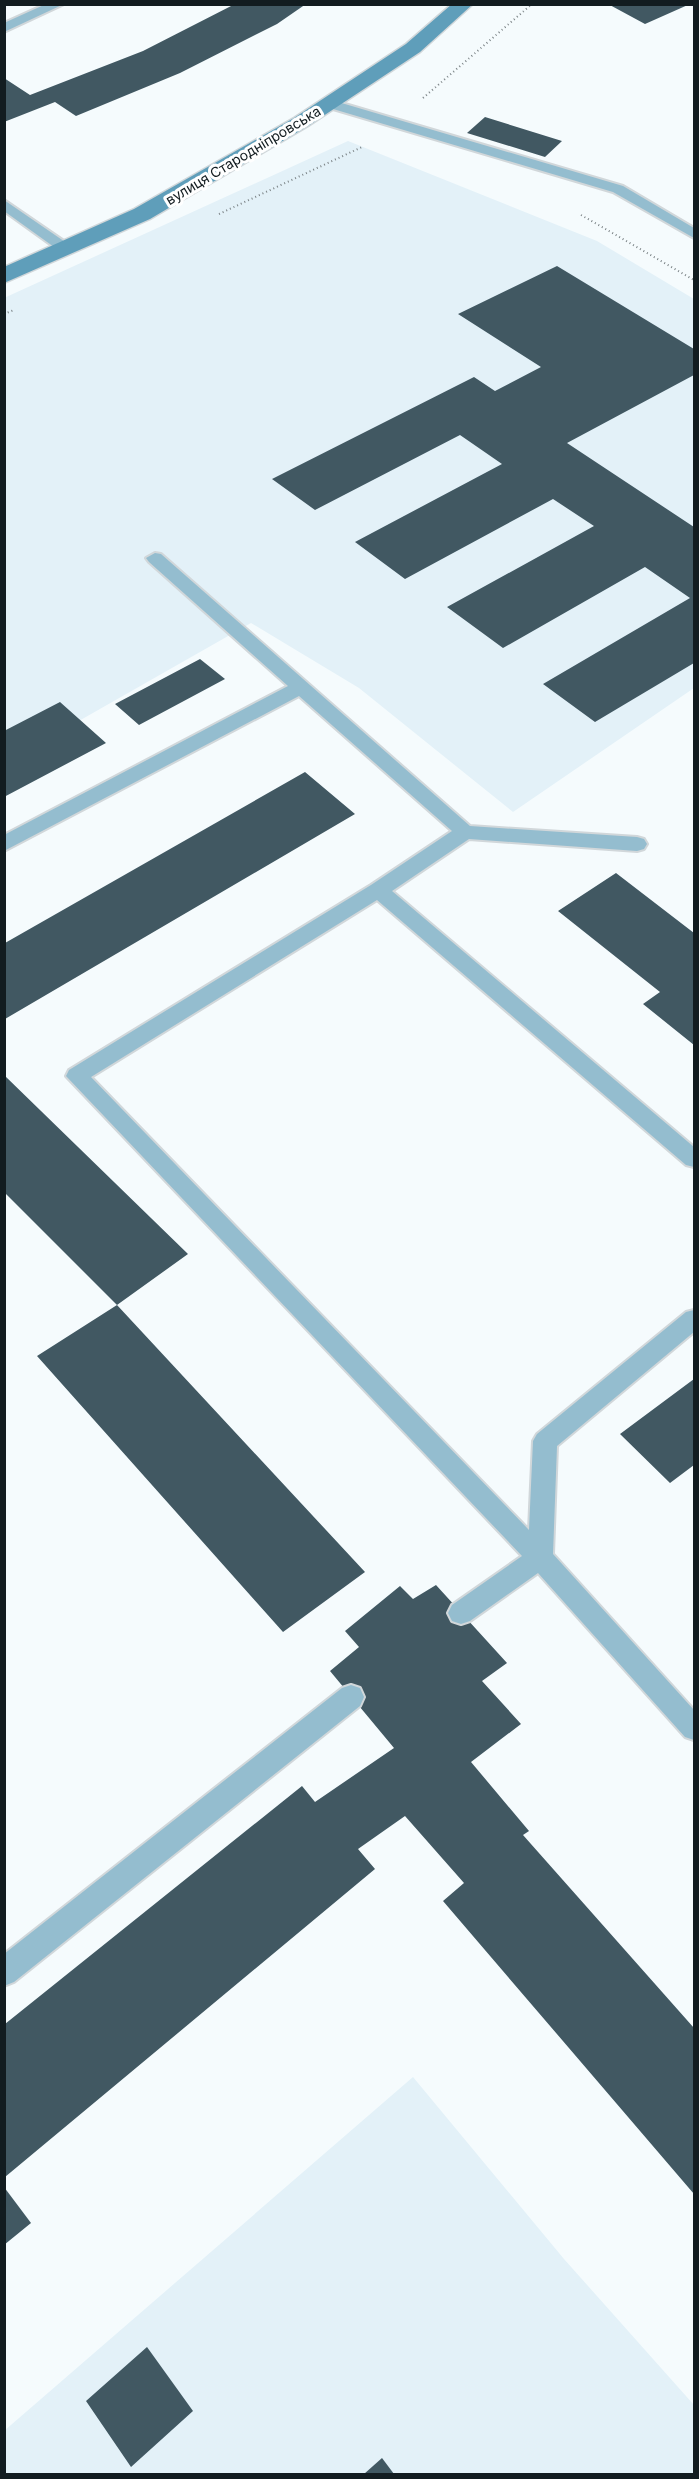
<svg xmlns="http://www.w3.org/2000/svg" width="699" height="2479" font-family="Inter,sans-serif">
<style>
.built{fill:#e3f1f8}
.building{fill:#415862}
.lines{fill:none;stroke-linecap:round;stroke-linejoin:round}
.lane-casing{stroke:#d1d7da;stroke-width:4}
.secondary-casing{stroke:#d1d7da;stroke-width:3}
.path{stroke:#7c8487;stroke-width:2;stroke-dasharray:1 3;stroke-linecap:butt}
.lane{fill:#94bdcf;fill-rule:evenodd}
.secondary{fill:#5f9eba;fill-rule:evenodd}
.labels{text-anchor:middle;dominant-baseline:central;stroke-width:6;stroke-linejoin:round;paint-order:stroke}
.far-street-label{font-size:14px;fill:#121c20;stroke:#fff}
</style>
<rect width="100%" height="100%" fill="#f5fbfd"/>
<path class="built" d="M348 141 597 241 694 299V688L513 812 359 688 251 623 5 763 4 298Z
M413 2077 564 2259 694 2405V2474H5L4 2431Z"/>
<path class="building" d="M235 4H306L277 24 180 73 76 116 55 102 4 122V78L30 95 143 51Z
M608 4H690L645 24Z
M485 117 562 141 545 157 467 133Z
M557 266 694 349V375L567 443 694 527V663L595 722 543 684 690 598 645 567 503 648 447 607 594 526 553 499 405 579 355 542 502 464 460 435 315 510 272 479 474 377 495 391 541 367 458 314Z
M200 659 225 679 139 725 115 704Z
M60 702 106 743 4 797V731Z
M305 772 355 814 5 1019V943Z
M616 873 694 933V1045L643 1004 660 992 558 911Z
M4 1075 188 1254 117 1305 4 1192Z
M117 1305 365 1572 283 1632 37 1356Z
M694 1379V1465L670 1483 620 1434Z
M436 1585 507 1663 482 1681 521 1724 471 1762 529 1831 523 1835 694 2028V2194L443 1901 464 1883 405 1816 358 1849 375 1869 5 2177V2024L302 1786 315 1802 394 1748 330 1671 359 1647 345 1631 400 1586 413 1599Z
M4 2187 31 2223 4 2245Z
M147 2347 193 2411 131 2467 86 2401Z
M382 2458 394 2474H364Z"/>
<g class="lines">
<defs>
<path id="lane" d="M46 4H64L4 32V23Z
M328 99 623 186 694 228V238L613 192 323 106 321 103Z
M4 200 71 246 74 249 71 252H61L4 211Z
M155 553 161 554 470 826 637 837 644 839 647 844 644 849 637 851 469 839 392 891 694 1147V1167L686 1165 377 900 91 1077 529 1530 533 1441 537 1434 686 1312 694 1310V1332L557 1446 553 1554 694 1710V1740L685 1737 538 1573 470 1621 461 1624 452 1621 448 1613 452 1605 522 1556 66 1076 69 1070 371 885 452 831 299 696 4 851V835L288 686 149 562 146 558Z
M351 1685 360 1688 364 1697 360 1706 14 1982 4 1986V1954L342 1688Z"/>
<path id="secondary" d="M452 4H473L420 52 308 126 150 219 4 283V267L134 209 294 118 406 44Z"/>
</defs>
<use href="#lane" class="lane-casing"/>
<use href="#secondary" class="secondary-casing"/>
<path class="path" d="M423 98 532 4
M219 214 362 147
M581 215 694 280
M4 314 14 310"/>
<use href="#lane" class="lane"/>
<use href="#secondary" class="secondary"/>
</g>
<g class="labels">
<g class="far-street-label">
<text transform="translate(243 155) rotate(-31)">вулиця Стародніпровська</text>
</g>
</g>
<rect width="699" height="2479" fill="none" stroke="#121c20" stroke-width="12"/>
</svg>
